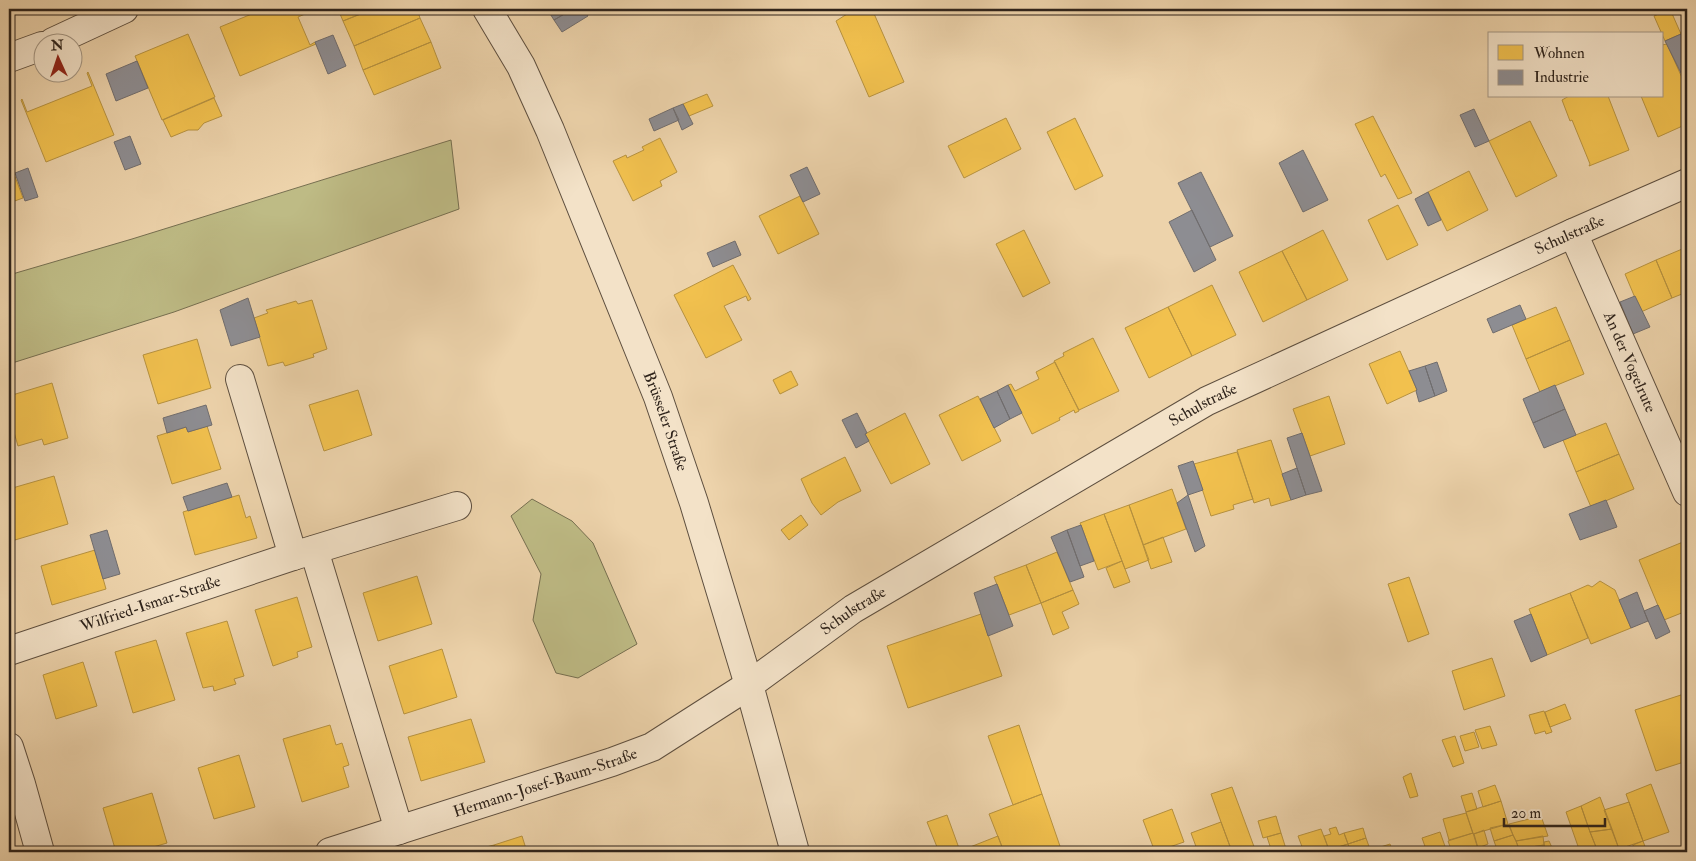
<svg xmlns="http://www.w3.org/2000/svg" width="1696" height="861" font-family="'IM FELL Double Pica',serif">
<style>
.green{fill:#bebb85;stroke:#766f50}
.homes{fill:#f2c14e;stroke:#b7923f}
.industry{fill:#8d8d92;stroke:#706d6e}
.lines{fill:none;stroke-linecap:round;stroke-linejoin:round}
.street-casing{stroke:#5e4f3f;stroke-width:30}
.street{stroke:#f3e2c8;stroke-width:28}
.labels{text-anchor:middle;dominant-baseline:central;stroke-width:5;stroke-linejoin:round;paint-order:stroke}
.street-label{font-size:16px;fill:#2e231b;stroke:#f3e2c8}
</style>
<rect width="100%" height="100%" fill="#edd3ab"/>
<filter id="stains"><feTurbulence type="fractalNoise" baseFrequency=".004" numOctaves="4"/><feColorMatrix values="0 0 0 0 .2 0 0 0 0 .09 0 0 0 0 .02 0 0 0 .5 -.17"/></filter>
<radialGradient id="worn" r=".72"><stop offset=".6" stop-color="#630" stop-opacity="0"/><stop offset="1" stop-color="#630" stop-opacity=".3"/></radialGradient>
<path class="green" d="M451 140 459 209 174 312 9 364V275L132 239Z
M532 499 572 521 593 543 637 644 578 678 556 673 533 620 541 574 511 516Z"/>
<path class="homes" d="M264 9H303L305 14 298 17 310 45 315 42 316 44 240 76 220 27Z
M338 9H373L343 21Z
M373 9H417L420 18 354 46 343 21Z
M855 9H872L904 82 869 97 836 21Z
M1670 9 1681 34 1665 41 1654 16Z
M420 18 431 42 363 70 354 46Z
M188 34 215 97 162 120 135 56Z
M431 42 441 68 374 95 363 70Z
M1667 44 1687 89V124L1658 137 1641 96H1662V45Z
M88 72 114 135 46 162 21 100 22 99 27 112 92 86 87 73Z
M707 94 713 106 689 116 683 104Z
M1569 96H1608L1629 150 1589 166 1590 164 1572 120 1570 121 1562 100Z
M214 98 222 116 204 123 198 130H188L171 137 163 120Z
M1373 116 1412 193 1398 199 1385 174 1381 177 1355 124Z
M1006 118 1021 149 964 178 948 146Z
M1075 118 1103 176 1075 190 1047 132Z
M1530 121 1557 176 1516 197 1489 141Z
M660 138 677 172 660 181 662 186 633 201 613 161 626 155 627 158 644 150 642 147Z
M13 171 23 198 9 203V172Z
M1469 171 1488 210 1447 231 1428 192Z
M800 196 819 234 778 254 759 216Z
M1398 205 1418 245 1387 260 1368 220Z
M1024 230 1050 283 1023 297 996 244Z
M1323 230 1348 280 1307 300 1282 251Z
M1687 247V292L1672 298 1656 260Z
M1282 251 1307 300 1263 322 1239 272Z
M1656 260 1672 298 1641 312 1625 274Z
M733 265 751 299 748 301 746 296 724 306 742 340 706 358 674 295Z
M1212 285 1236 335 1192 356 1168 307Z
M312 300 327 349 313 354 314 357 285 366 283 362 268 366 254 318 268 313 266 310 296 301 298 304Z
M1168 307 1192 356 1149 378 1125 328Z
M1556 307 1570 340 1526 359 1512 325Z
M1093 338 1119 391 1079 410 1054 361 1064 356 1063 353Z
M197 339 211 388 158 404 143 355Z
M1570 340 1584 374 1540 392 1526 359Z
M1400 351 1417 390 1387 404 1369 364Z
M1055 362 1079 411 1075 413 1074 410 1059 418 1060 420 1032 434 1008 385 1011 384 1015 391 1039 379 1036 372Z
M791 371 798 385 780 394 773 380Z
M52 383 68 438 44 445 42 439 18 446 9 415V396Z
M358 390 372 435 324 451 309 405Z
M978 396 1001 441 962 461 939 415Z
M1329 396 1345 444 1310 456 1293 409Z
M905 413 930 464 891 484 865 434Z
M1606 423 1619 454 1576 472 1563 440Z
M207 426 221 469 172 484 157 436 186 427 188 432Z
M1271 440 1291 500 1271 506 1269 498 1254 503 1237 450Z
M1237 452 1253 499 1233 505 1234 509 1211 516 1194 464Z
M1619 454 1634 489 1591 507 1576 472Z
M845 457 861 491 838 502 821 515 812 503 801 479Z
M54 476 68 524 15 540 9 520V489Z
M1172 489 1186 529 1143 545 1129 505Z
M239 495 246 518 250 516 257 538 195 555 183 512Z
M1129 505 1149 560 1125 569 1104 514Z
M1104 514 1122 561 1098 570 1080 523Z
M801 515 808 525 789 540 781 530Z
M1163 537 1172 562 1151 569 1143 545Z
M1683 542 1687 553V605L1682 607 1684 612 1664 620 1639 560Z
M95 550 106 589 52 605 41 566Z
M1057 552 1073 590 1041 603 1026 565Z
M1122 561 1130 582 1114 588 1106 568Z
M1026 565 1041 603 1009 615 994 577Z
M417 576 432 624 378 641 363 593Z
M1409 577 1429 634 1408 642 1388 584Z
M1600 581 1615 590 1631 628 1591 644 1570 593 1588 585 1592 587Z
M1073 590 1079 604 1062 612 1069 628 1053 635 1041 603Z
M1570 593 1588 638 1547 655 1529 609Z
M297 597 312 647 297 652 298 657 273 666 255 610Z
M981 614 1002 676 908 708 887 646Z
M227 621 244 676 234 679 236 684 214 691 213 686 203 688 186 633Z
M156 640 175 700 133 713 115 652Z
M442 649 457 697 404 714 389 666Z
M1492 658 1505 696 1464 710 1452 671Z
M83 662 97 706 56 719 43 675Z
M1687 693V761L1656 771 1635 710Z
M1565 704 1571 719 1550 727 1545 712Z
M1544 711 1552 732 1546 734 1545 731 1535 734 1529 715Z
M471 719 485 762 421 781 408 737Z
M330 725 336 745 342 743 349 765 343 767 349 787 302 802 283 739Z
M1019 725 1042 794 1013 805 988 736Z
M1490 726 1497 745 1482 749 1475 730Z
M1474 732 1479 747 1465 751 1460 736Z
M1455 736 1464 763 1453 767 1442 740Z
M239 755 255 807 214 819 198 768Z
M1411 773 1418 796 1410 798 1403 777Z
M1651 784 1669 832 1643 841 1626 794Z
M1495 785 1501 801 1483 807 1478 791Z
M1232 787 1256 852H1232L1221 822 1211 794Z
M152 793 167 843 136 852H116L103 808Z
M1472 793 1477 809 1466 812 1461 796Z
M1042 794 1062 852H1004L989 814Z
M1600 797 1612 829 1590 832 1581 806Z
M1501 801 1508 824 1473 834 1466 812Z
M1629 802 1643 841 1619 849 1604 810Z
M1581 806 1590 832 1598 852H1580L1566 812Z
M1172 809 1184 842 1155 852 1143 820Z
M1466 813 1473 833 1449 840 1443 819Z
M947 815 960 851 955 852H939L927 822Z
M1276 816 1281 833 1263 838 1258 821Z
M1541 816 1548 836 1516 841 1513 835 1509 824Z
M1221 822 1231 849 1223 852H1198L1191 833Z
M1508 824 1513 835 1494 841 1490 828Z
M1336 827 1339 835 1344 833 1348 844 1329 850 1324 836 1331 834 1329 829Z
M1363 828 1366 838 1348 844 1344 833Z
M1321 829 1329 850 1324 852H1304L1298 836Z
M1612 829 1619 849 1598 852 1590 832Z
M1484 830 1488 844 1478 848 1474 834Z
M1440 832 1447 852H1427L1422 838Z
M1281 833 1287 852H1272L1267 837Z
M1473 833 1479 852H1452L1448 841Z
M1513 835 1516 841 1520 852H1498L1494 841Z
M522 836 527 852H496L494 845Z
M998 836 1004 852H955L960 851Z
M1543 836 1544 845 1519 849 1516 841Z
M1366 838 1371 852H1351L1348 844Z
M1549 841 1554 852H1545L1544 842Z
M1643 841 1647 852H1633V845Z
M1348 844 1351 852H1330L1329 850Z
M1390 844 1393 852H1372L1371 850Z
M494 845 496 852H467Z
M1544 845 1545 852H1520L1519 849Z
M1153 848 1155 852H1136V849Z"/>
<path class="industry" d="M547 9H573L554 20Z
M573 9H584L588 16 562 32 554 20Z
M1681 34 1687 50V73L1682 75 1665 41Z
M333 35 346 66 328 74 315 42Z
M137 61 148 88 116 101 106 74Z
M683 104 693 124 682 130 673 108Z
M673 108 679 120 654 131 649 119Z
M1474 109 1489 141 1475 147 1460 115Z
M130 136 141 164 125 170 114 142Z
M1303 150 1328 200 1303 212 1279 163Z
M807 167 820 194 803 202 790 175Z
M28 168 38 197 25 201 15 173Z
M1201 172 1233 236 1210 247 1178 183Z
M1428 192 1441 220 1428 226 1415 199Z
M1192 210 1216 260 1194 272 1169 222Z
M735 241 741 255 713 267 707 253Z
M1635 296 1650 327 1633 334 1620 302Z
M248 298 260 337 231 346 220 310Z
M1520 305 1526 319 1493 333 1487 319Z
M1437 362 1447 391 1435 396 1425 366Z
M1425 366 1435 396 1419 402 1416 391 1417 390 1409 371Z
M1008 385 1022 413 1010 419 997 391Z
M1555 385 1565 409 1533 423 1523 399Z
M997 391 1010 419 994 428 980 399Z
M206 405 212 425 188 432 186 427 167 433 163 418Z
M1565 409 1576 435 1544 448 1533 423Z
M857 413 867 433 865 434 869 441 856 448 842 420Z
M1302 433 1322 491 1306 495 1287 438Z
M1193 461 1203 490 1188 495 1178 466Z
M1297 468 1306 495 1291 500 1282 474Z
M227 483 232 497 188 511 183 497Z
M1188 495 1205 546 1195 552 1177 503Z
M1606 500 1617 527 1580 540 1569 514Z
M1081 525 1094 561 1080 566 1067 530Z
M107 530 120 574 103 579 90 535Z
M1067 530 1084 577 1070 582 1051 537Z
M997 584 1013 626 988 636 974 593Z
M1637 592 1648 621 1631 628 1619 600Z
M1658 605 1670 632 1656 639 1644 611Z
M1531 614 1547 655 1531 662 1514 621Z"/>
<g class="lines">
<defs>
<g id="street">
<path id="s1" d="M487 9 521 66 550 130 658 397 694 503 749 685 795 852"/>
<path d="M53 42 124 9"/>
<path d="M9 58 42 46"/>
<path id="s2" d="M1573 233 1687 492"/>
<path d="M240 379 293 556"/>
<path d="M314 550 399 830"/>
<path id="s3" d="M9 651 293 556 457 506"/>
<path d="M9 747 21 784 40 852"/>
<path id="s4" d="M330 852 612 762 652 747 749 685 853 609 1207 401 1573 233 1687 183"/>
</g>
</defs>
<use href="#street" class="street-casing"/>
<use href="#street" class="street"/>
</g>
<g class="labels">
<g class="street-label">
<text stroke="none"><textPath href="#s4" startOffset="1392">Schulstraße</textPath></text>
<text stroke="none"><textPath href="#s2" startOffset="141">An der Vogelrute</textPath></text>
<text stroke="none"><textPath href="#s4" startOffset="988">Schulstraße</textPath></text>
<text stroke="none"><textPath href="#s1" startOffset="450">Brüsseler Straße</textPath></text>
<text stroke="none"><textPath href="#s3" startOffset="149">Wilfried-Ismar-Straße</textPath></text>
<text stroke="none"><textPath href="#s4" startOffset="582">Schulstraße</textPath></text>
<text stroke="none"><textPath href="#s4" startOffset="226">Hermann-Josef-Baum-Straße</textPath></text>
</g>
</g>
<rect width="1696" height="861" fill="none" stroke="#edd3ab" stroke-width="30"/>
<rect x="10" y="10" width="1676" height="841" fill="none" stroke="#2e231b" stroke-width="2.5"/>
<rect x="15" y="15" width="1666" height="831" fill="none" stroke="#2e231b"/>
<rect x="1488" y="32" width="175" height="65" fill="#f3e2c8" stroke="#a49683"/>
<rect x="1498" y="45" width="25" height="15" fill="#f2c14e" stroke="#a49683"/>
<text x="1534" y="58" font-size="15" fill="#2e231b">Wohnen</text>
<rect x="1498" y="70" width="25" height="15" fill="#8d8d92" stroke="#a49683"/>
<text x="1534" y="82" font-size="15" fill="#2e231b">Industrie</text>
<g transform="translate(58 58) rotate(357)"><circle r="24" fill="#f3e2c8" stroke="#a49683"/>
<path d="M0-4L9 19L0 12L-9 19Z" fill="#8f2418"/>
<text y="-8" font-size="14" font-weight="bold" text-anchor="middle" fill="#2e231b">N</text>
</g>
<path d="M1504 818v8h101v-8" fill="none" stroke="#2e231b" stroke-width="2.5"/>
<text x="1511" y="818" font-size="15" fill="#2e231b" stroke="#f3e2c8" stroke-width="4" paint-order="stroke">20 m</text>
<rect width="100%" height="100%" filter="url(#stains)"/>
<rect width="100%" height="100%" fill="url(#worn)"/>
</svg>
